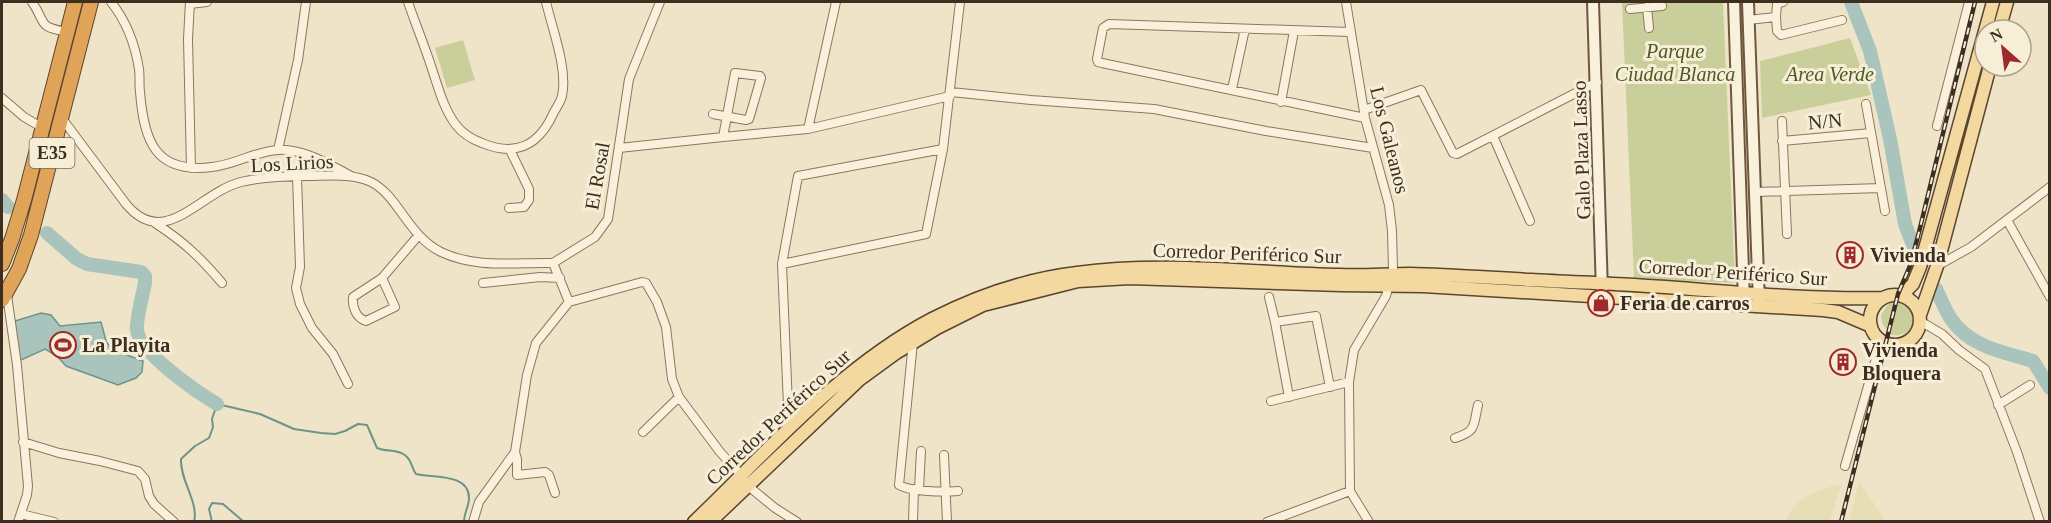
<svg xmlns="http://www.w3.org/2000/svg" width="2051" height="523" font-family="'Times New Roman',serif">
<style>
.farmland{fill:#e6deb5}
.green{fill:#c9cf9b}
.water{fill:#a9c4bc;stroke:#6f938a;stroke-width:1.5}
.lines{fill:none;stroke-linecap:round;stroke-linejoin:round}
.stream{stroke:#6f938a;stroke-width:2}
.river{stroke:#a9c4bc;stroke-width:14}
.street-casing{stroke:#8d765c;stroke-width:10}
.secondary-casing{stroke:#6f573f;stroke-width:14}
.primary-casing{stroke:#5b4430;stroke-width:15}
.highway-casing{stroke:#5b4430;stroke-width:16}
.street{stroke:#faf1dc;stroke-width:8}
.secondary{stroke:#faf1dc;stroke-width:10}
.primary{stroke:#f3d9a0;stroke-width:12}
.highway{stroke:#e0a458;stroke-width:14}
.rail-casing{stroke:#3d2e20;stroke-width:4.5}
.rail{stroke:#f7eed8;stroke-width:2;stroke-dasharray:7;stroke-linecap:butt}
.labels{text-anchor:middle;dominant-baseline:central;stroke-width:6;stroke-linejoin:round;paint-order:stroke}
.shield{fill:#f7eed8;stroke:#756857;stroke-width:1.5}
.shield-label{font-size:18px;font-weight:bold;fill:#3d2e20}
.park-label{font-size:20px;font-style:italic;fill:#4d5a26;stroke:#f7eed8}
.street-label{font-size:20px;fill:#3d2e20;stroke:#f7eed8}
.poi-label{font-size:20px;font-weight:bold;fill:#3d2e20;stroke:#f7eed8;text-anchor:start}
</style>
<rect width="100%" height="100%" fill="#f0e4c8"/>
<path class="farmland" d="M1859 482 1886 521H1849Z
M1835 485H1841L1830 521H1785L1793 507 1808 495Z"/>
<path class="green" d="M1622 2H1723L1735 283 1634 279Z
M1850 38 1871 95 1762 118 1760 61Z
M463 40 475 80 447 88 435 48Z
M1901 299C1924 306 1921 338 1890 335L1882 323 1881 315 1889 303Z"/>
<path class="water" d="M41 313 51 315 60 326 101 322 106 341 111 349 143 361 142 372 136 378 118 385 66 366 57 356 45 349 19 361 15 321Z"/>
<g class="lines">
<path class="stream" d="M194 522C199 502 180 481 181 459L195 446 209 438 213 427 212 419 217 404 260 414 294 429 321 433 335 434 345 431 358 424 367 425 377 448C386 452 399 449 406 456 412 461 412 469 416 474 433 478 469 473 469 498 469 506 464 513 464 522
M212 522 209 509 212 503 223 504 244 522"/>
<path class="river" d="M1851 2 1870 51 1890 139 1905 224 1916 253
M2 200 8 207
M47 233 77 259 87 264 141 272 145 276V283C143 293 136 321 137 329 138 352 197 392 217 404
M1936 289C1941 299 1945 310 1951 319 1970 347 2003 352 2033 361L2050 388"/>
<defs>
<path id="street" d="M32 2C47 23 36 27 68 32
M111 2C127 22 135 44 139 69 140 76 139 84 140 92 144 141 155 174 212 167 234 165 256 151 278 150 302 148 331 165 351 176
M190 2 188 39 191 168
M408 2C415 23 424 44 431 66 438 86 443 108 456 125 463 134 471 139 482 143 516 157 539 146 554 112 557 107 561 101 562 96 568 69 552 28 546 2
M1346 2 1365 118 1389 205 1392 231 1393 270 1386 296 1354 350 1349 382 1350 491 1369 522
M190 4 207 2
M1647 7 1649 28
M1630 9 1662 6
M1776 17 1777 31 1781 35 1842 20
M1748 20 1776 17 1777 4 1783 2
M1350 32 1109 24 1103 28 1097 59 1098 62 1102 63 1365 118
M1232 89 1245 29
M951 92 1031 100 1154 109 1266 131 1373 148
M2 98 24 117 43 128
M1281 102 1294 31
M1866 104 1885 211
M1364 110 1421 90 1453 153 1457 154 1597 82
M61 117 126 204C165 251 200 192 241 182 262 177 286 176 308 176 329 176 352 173 371 182 398 195 408 236 441 252 477 269 515 262 553 263
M1782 121 1787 234
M1937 126 1969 2
M808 129 836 2
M1493 136 1530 221
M723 137 808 129 950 96
M1782 141 1871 133
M619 148 723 137 735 73 760 76 761 78 749 119 746 120 713 114
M278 150 298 60 306 2
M297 176 300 267 296 288 300 304 312 328 333 354 348 384
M1755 192 1881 188
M509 208 524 207 529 200V189L510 150
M2007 220 2050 297
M155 223C184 242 200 257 222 283
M782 264 926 234 943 149
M1937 266 1971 247 2050 187
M382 278 395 307 366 321C356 318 352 307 353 297L382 278 418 236
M483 283 540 277 560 278
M7 295 17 365 28 486 27 495 18 522
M1269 297 1275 322
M569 302 642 282 646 283 657 302 666 327 672 379 679 397 720 452 741 475 747 485 775 508 797 522
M1920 321 1942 334 1959 350 1985 369 2017 452 2040 522
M913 342 899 485C911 492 944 492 958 491
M1289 397 1275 322 1316 316 1330 387
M1271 401 1349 382
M1998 405 2030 385
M789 429 782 264 798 176 943 149 960 2
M643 432 679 397
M1455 438C1477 431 1473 426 1478 405
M23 442 59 453 100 461 138 471 145 479 149 496 154 504 174 522
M515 452 517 459V475L545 472 549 475 555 493
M944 455 947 522
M1845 466 1881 341
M919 489 921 451
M21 514 54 522
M473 522 479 502 515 452 527 375 536 343 569 302 553 263 595 237 608 219 629 79 660 2
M913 522 914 489
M1267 522 1350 491"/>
<path id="secondary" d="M1593 2 1602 292
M1734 2 1744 301
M1748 2 1759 303"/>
<path id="primary" d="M1999 30 2007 2
M1870 320a25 25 0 1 1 50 0a25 25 0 1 1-50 0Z
M1902 295 1913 284 1920 267 1993 2
M1920 315 1937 266 1990 66
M694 522C769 450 839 368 932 319 977 296 1027 279 1077 273 1164 261 1253 273 1340 275 1363 276 1386 274 1410 274 1450 275 1491 278 1531 280 1565 282 1600 283 1634 285 1718 290 1798 300 1883 298
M710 522 859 380 896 353 937 328 983 305 1078 281 1130 278 1341 285 1423 286 1823 310 1838 312 1871 326"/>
<path id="highway" d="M2 264 12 239 24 200 75 2
M2 300 19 269 31 235 91 2"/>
</defs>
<use href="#street" class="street-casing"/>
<use href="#secondary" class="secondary-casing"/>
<use href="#primary" class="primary-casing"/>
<use href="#highway" class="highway-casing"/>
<use href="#street" class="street"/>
<use href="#secondary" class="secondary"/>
<use href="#primary" class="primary"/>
<use href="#highway" class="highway"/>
<defs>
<path id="rail" d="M1841 522 1898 294 1910 266 1919 232 1975 2"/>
</defs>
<use href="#rail" class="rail-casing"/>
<use href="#rail" class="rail"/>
</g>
<defs>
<symbol id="building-ring" viewBox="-11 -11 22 22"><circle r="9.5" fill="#f7eed8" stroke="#9e2a2b" stroke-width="1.5"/><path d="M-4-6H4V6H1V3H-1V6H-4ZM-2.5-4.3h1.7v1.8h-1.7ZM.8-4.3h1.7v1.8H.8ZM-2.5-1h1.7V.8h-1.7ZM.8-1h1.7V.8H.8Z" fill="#9e2a2b"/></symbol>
<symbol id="shop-ring" viewBox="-11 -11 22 22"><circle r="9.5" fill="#f7eed8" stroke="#9e2a2b" stroke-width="1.5"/><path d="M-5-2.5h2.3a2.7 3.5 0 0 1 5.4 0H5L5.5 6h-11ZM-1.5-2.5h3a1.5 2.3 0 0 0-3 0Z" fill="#9e2a2b"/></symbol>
<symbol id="stadium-ring" viewBox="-11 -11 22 22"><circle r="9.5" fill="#f7eed8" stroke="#9e2a2b" stroke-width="1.5"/><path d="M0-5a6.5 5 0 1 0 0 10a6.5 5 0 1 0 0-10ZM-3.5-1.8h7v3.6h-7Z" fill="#9e2a2b"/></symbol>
</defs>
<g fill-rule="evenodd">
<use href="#building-ring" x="1835" y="240" width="30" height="30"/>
<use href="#shop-ring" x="1586" y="288" width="30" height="30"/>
<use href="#stadium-ring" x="48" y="330" width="30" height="30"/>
<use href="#building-ring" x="1828" y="347" width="30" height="30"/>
</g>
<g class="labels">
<rect class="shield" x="29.5" y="138" width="45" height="30" rx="4.5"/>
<g class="shield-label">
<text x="52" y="153">E35</text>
</g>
<g class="park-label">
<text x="1675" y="51">Parque<tspan x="1675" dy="23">Ciudad Blanca</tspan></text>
<text x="1830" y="74">Area Verde</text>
</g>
<g class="street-label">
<text transform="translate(1825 121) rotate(-5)">N/N</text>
<text transform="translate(1390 140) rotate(76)">Los Galeanos</text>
<text transform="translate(1581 150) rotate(-92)">Galo Plaza Lasso</text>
<text transform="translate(292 163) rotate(-3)">Los Lirios</text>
<text transform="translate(597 176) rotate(-80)">El Rosal</text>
<text transform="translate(1247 253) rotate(2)">Corredor Periférico Sur</text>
<text transform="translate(1733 272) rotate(4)">Corredor Periférico Sur</text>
<text transform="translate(778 417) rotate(-43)">Corredor Periférico Sur</text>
</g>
<g class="poi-label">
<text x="1870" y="255">Vivienda</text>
<text x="1620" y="303">Feria de carros</text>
<text x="82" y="345">La Playita</text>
<text x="1862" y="350">Vivienda<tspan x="1862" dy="23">Bloquera</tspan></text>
</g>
</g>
<rect width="2051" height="523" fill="none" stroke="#3d2e20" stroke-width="6"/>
<g transform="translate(2003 48) rotate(332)"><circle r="28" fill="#f7eed8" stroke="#ada18e" stroke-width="1.5"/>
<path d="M0-4.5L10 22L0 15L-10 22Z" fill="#9e2a2b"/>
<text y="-9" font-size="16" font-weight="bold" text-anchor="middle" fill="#3d2e20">N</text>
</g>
</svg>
